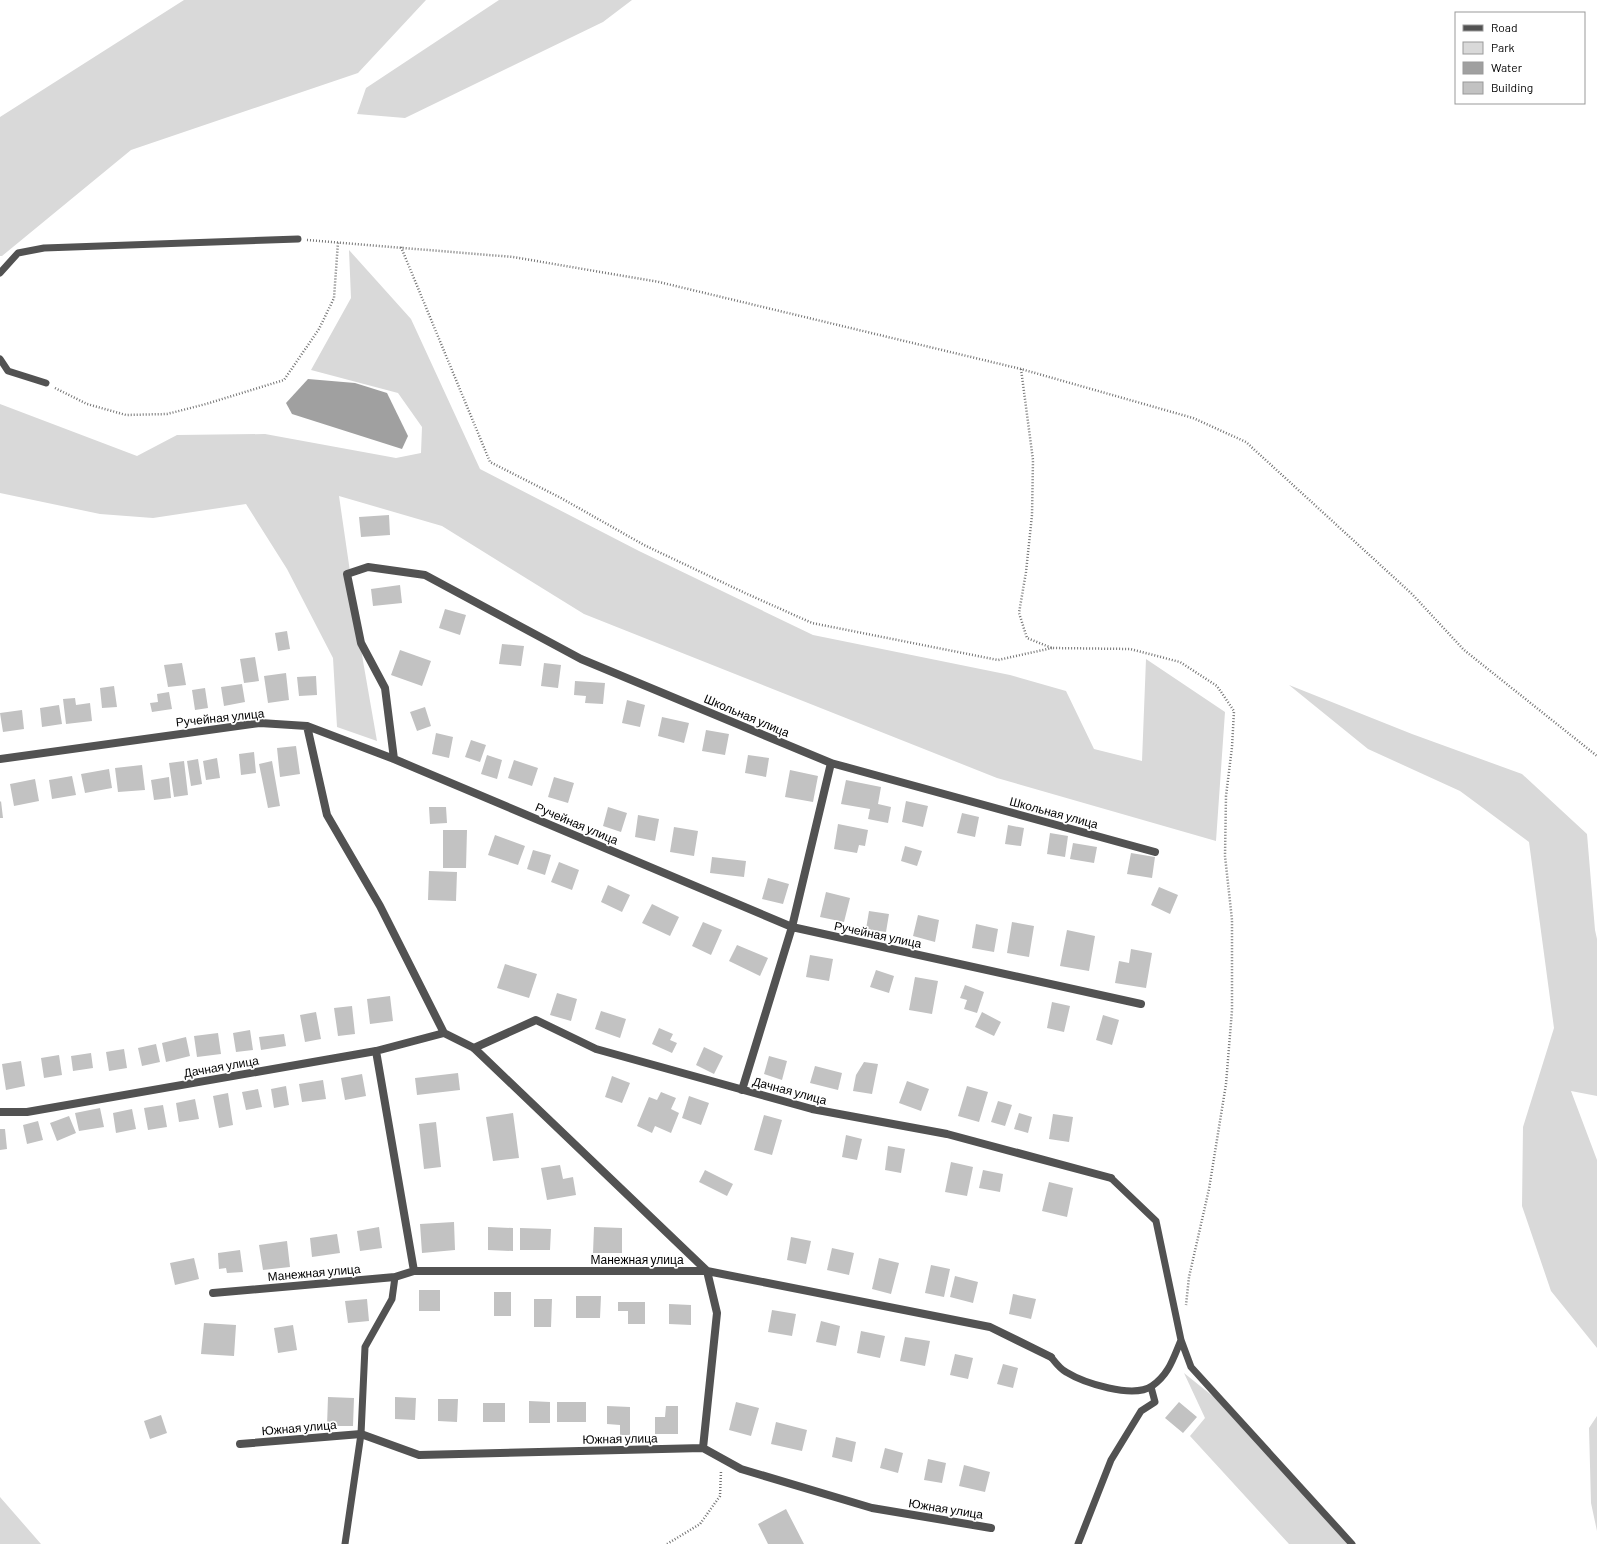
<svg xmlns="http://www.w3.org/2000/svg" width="1597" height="1544" font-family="Barlow,sans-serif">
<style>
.green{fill:#d9d9d9}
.water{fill:#a0a0a0}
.building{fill:#c2c2c2}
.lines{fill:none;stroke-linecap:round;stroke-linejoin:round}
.path{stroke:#747474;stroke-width:2.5;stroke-dasharray:1 2;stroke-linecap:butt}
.service{stroke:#525252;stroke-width:7}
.minor{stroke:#525252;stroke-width:8}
.labels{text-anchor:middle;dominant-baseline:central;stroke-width:3.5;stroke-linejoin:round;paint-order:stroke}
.street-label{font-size:12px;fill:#000;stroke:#fff}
</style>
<rect width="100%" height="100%" fill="#fff"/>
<path class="green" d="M184 0H426L358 73 131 150 2 256H0V117Z
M499 0H632L603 22 405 118 357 114 366 88Z
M349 250 411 319 480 469 639 551 813 635 1010 675 1066 691 1094 749 1142 761 1146 659 1225 712 1216 841 997 778 584 614 442 526 339 496 363 661 377 741 337 727 333 658 287 569 246 504 153 518 100 514 0 493V404L137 456 177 435 265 434 396 458 421 453 422 427 398 393 311 370 351 298Z
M1289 685 1412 734 1522 774 1587 834 1595 930 1597 939V1096L1571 1091 1597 1160V1348L1551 1291 1522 1206 1523 1127 1554 1028 1529 842 1460 791 1368 749Z
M1184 1373 1230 1410 1352 1544H1289L1190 1436 1205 1418Z
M1597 1416V1531L1591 1503 1589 1428Z
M0 1497 41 1544H0Z"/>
<path class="water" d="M308 379 355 383 387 393 408 436 402 449 292 414 286 403Z"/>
<path class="building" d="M389 515 390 535 361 537 359 517Z
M400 585 402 603 373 606 371 589Z
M445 609 466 615 460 635 439 628Z
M287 631 290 649 278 651 275 633Z
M502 644 524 646 521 666 499 664Z
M400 650 431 661 422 686 391 675Z
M255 657 259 681 244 683 240 659Z
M182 663 186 685 168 687 164 665Z
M544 663 561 665 558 688 541 686Z
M286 673 289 700 268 703 264 676Z
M316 676 317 695 299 696 297 677Z
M575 681 605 683 603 704 585 703 586 696 574 695Z
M242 684 245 702 224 706 221 687Z
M114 686 117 707 102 708 100 688Z
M205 688 208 708 195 710 192 690Z
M169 692 172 709 152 712 150 703 158 702 157 694Z
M75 698 76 705 90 703 92 721 66 724 63 699Z
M627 700 645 705 640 727 622 723Z
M59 705 62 724 42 727 40 708Z
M425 707 431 726 417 731 410 712Z
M22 710 24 729 3 732 0 713Z
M662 717 689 723 684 743 658 736Z
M706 730 729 734 725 755 702 751Z
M436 733 453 737 449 758 432 754Z
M471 740 486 745 480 762 465 757Z
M296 746 300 774 280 777 277 748Z
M254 752 256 773 241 775 239 754Z
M487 755 502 760 497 779 481 774Z
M748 755 769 758 766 777 745 773Z
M217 758 220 778 206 780 203 761Z
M198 759 202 784 191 786 187 761Z
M514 760 538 768 532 786 508 778Z
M184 761 188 795 174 797 169 763Z
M272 761 280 806 268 808 259 764Z
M142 765 145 790 118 792 115 768Z
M109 769 112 788 85 793 81 774Z
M790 770 818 776 813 802 785 797Z
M72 776 76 795 52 799 49 780Z
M169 777 171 798 154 800 151 780Z
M554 777 574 783 568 803 548 797Z
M35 779 39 801 14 806 10 784Z
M846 780 881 787 878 804 891 807 888 823 868 819 870 809 841 804Z
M1 801 3 818H0V802Z
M906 801 928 806 923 827 902 822Z
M429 807H446L447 823 430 824Z
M608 807 627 813 621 832 603 826Z
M962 813 979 817 975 837 957 833Z
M638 815 659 819 655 841 635 837Z
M838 824 868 830 865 846 859 845 857 853 834 849Z
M1008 825 1024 828 1021 846 1005 844Z
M674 827 698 831 694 856 670 852Z
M443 830H467L466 868H443Z
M1050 833 1068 836 1065 857 1047 854Z
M495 835 525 846 518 865 488 855Z
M1073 843 1097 847 1094 863 1070 859Z
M905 846 922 851 917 866 901 861Z
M533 850 551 855 545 875 527 869Z
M1131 853 1155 857 1152 878 1127 874Z
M712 857 746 861 744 877 710 873Z
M559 862 579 870 572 890 551 882Z
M429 871 457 872 456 901 428 900Z
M768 878 789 884 783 904 762 899Z
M608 885 630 895 622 912 601 902Z
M1159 887 1178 895 1170 914 1151 905Z
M826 892 850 898 844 922 820 917Z
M652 904 679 917 670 936 642 923Z
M869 911 889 914 886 932 866 929Z
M918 915 939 920 935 942 913 936Z
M703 922 722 930 711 955 692 946Z
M1012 922 1034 926 1029 957 1007 953Z
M976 924 998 929 994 952 972 948Z
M1067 930 1095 936 1089 971 1060 966Z
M737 945 768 958 760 976 729 961Z
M1131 949 1152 953 1146 988 1115 983 1119 961 1129 963Z
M810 955 833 959 829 981 806 977Z
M505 964 537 974 529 998 497 988Z
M876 970 894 976 889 993 870 987Z
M915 977 938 981 932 1014 909 1010Z
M965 985 984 992 977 1013 964 1009 967 1000 960 998Z
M557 993 577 999 571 1021 550 1015Z
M390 996 393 1021 370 1024 367 999Z
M1052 1002 1070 1006 1064 1032 1047 1028Z
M352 1006 355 1034 338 1036 334 1008Z
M601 1011 626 1019 620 1038 595 1029Z
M316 1012 321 1039 305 1042 300 1015Z
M982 1012 1001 1022 994 1036 975 1027Z
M1103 1015 1119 1020 1112 1045 1096 1040Z
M659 1028 673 1034 670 1040 677 1043 672 1053 652 1044Z
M250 1030 253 1050 236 1052 233 1033Z
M218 1033 221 1054 197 1057 194 1036Z
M284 1034 286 1046 261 1050 259 1037Z
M186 1037 190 1056 166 1062 162 1043Z
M156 1044 160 1062 142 1066 138 1048Z
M704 1047 723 1056 714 1074 696 1065Z
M124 1049 127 1068 109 1071 106 1052Z
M91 1053 93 1068 73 1071 71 1056Z
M59 1055 62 1075 44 1078 41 1058Z
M769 1056 787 1061 782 1080 764 1074Z
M21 1061 25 1086 6 1090 2 1064Z
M864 1062 878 1064 872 1094 853 1091 856 1075Z
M815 1066 842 1073 838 1090 810 1083Z
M458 1073 460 1090 417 1095 415 1078Z
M362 1074 366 1096 345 1100 341 1078Z
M612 1076 630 1083 622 1103 605 1097Z
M323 1080 326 1099 302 1102 299 1084Z
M907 1081 929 1089 921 1111 899 1103Z
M286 1086 289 1105 274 1108 271 1089Z
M967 1086 988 1092 979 1122 958 1116Z
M258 1089 262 1107 246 1110 242 1092Z
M661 1092 676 1098 671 1109 679 1113 671 1133 655 1126 652 1133 637 1126 649 1097 657 1100Z
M228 1093 233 1125 219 1128 213 1096Z
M689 1096 709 1103 701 1125 682 1118Z
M195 1099 199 1119 179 1122 176 1103Z
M998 1101 1012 1105 1005 1126 991 1122Z
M163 1105 167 1127 148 1130 144 1108Z
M100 1108 104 1127 79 1131 75 1113Z
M132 1109 136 1129 116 1133 113 1113Z
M513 1113 519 1158 493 1161 486 1117Z
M1019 1113 1032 1117 1028 1133 1014 1129Z
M1053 1114 1073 1117 1069 1142 1049 1139Z
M764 1115 782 1120 772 1155 754 1150Z
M69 1116 76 1133 57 1141 50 1123Z
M38 1121 43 1140 27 1144 23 1125Z
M436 1122 441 1167 424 1169 419 1124Z
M0 1129H5L7 1149 0 1150Z
M846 1135 862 1139 857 1160 842 1157Z
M888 1146 905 1149 901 1173 885 1170Z
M951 1162 973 1167 967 1196 945 1192Z
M560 1165 563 1179 573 1177 576 1195 547 1200 541 1168Z
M705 1170 733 1184 727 1196 699 1182Z
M983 1170 1003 1174 1000 1192 979 1188Z
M1049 1182 1073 1188 1067 1217 1042 1211Z
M454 1222 455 1250 422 1253 420 1224Z
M379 1227 382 1248 360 1251 357 1231Z
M488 1227 513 1228V1251L488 1250Z
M594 1227 622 1228V1253H593Z
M520 1228 551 1229 550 1250H520Z
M337 1234 340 1253 312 1257 310 1238Z
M791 1237 811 1241 806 1264 787 1260Z
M287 1241 290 1267 263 1270 259 1245Z
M832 1248 854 1253 849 1275 827 1270Z
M240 1250 243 1272 227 1273 226 1268 219 1269 218 1253Z
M194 1258 199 1279 175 1285 170 1263Z
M879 1258 899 1263 891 1294 872 1289Z
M931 1265 950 1269 944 1297 925 1293Z
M955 1276 978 1282 973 1303 950 1297Z
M419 1290H440V1311H419Z
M494 1292H511V1316H494Z
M1013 1294 1036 1299 1031 1319 1009 1314Z
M576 1296H601L600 1318H576Z
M367 1299 369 1321 348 1323 345 1301Z
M534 1299H552L551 1327H534Z
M618 1302H645V1324H628V1311H618Z
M669 1304 691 1305V1325L669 1324Z
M772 1310 796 1314 792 1336 768 1332Z
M821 1321 840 1326 836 1346 816 1342Z
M204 1323 236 1325 234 1356 201 1354Z
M293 1325 297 1350 278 1353 274 1328Z
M861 1331 885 1336 880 1358 857 1353Z
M905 1337 930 1341 925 1366 900 1361Z
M955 1354 973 1358 968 1379 950 1375Z
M1003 1364 1018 1368 1013 1388 997 1384Z
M328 1397 354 1398 353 1426H327Z
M395 1397 416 1398 415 1420 395 1419Z
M438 1399H458L457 1422 438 1421Z
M529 1401 550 1402V1423H529Z
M557 1402H586V1422H557Z
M736 1402 759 1408 751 1436 729 1430Z
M1179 1402 1197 1417 1183 1433 1165 1418Z
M483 1403H505V1422H483Z
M607 1406 630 1407V1435H620V1425L607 1424Z
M666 1406H678V1434H655V1417H665Z
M161 1415 167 1433 150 1439 144 1421Z
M776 1422 807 1430 802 1451 771 1444Z
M836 1437 856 1442 852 1462 832 1457Z
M885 1448 903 1453 898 1473 880 1468Z
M928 1459 946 1463 942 1483 924 1480Z
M964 1465 990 1472 985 1492 959 1486Z
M786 1509 804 1544H768L758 1524Z"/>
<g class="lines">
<path class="path" d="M307 240 513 257 659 282 1021 369 1193 418 1246 442 1412 594 1464 650 1597 756
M401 247 490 462 561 498 644 545 745 593 812 623 998 660 1052 648
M1021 369 1033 460 1032 515 1026 572 1019 613 1027 638 1052 648 1130 649 1180 662 1217 686 1234 711 1232 747 1226 796 1225 856 1232 920V1010L1226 1084 1209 1189 1189 1277 1186 1305
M55 388 87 404 126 415 167 414 206 404 284 380 319 329 334 298 338 242
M667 1544 700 1524 720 1496 721 1471"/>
<path class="service" d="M0 273 18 253 44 248 298 239
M0 359 8 371 46 383
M1111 1178 1156 1221 1181 1340 1191 1367 1352 1544
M1051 1357C1055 1362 1060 1369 1066 1372 1084 1383 1133 1399 1152 1386 1169 1374 1173 1359 1181 1340
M345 1544 361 1434 365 1347 392 1299 395 1277
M1078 1544 1111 1460 1141 1411 1155 1402 1151 1387"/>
<path class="minor" d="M307 726 327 815 380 906 444 1033 474 1048 707 1271 717 1313 703 1448
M0 759 260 723 307 726 394 759 792 927 1141 1004
M394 759 385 688 361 643 347 574 368 567 425 575 581 659 831 763 1155 852
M474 1048 536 1020 596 1049 812 1109 947 1134 1111 1178
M376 1051 414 1271
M742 1090 792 927 831 763
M0 1112H27L376 1051 444 1033
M213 1293 395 1277 414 1271H707L990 1327 1051 1357
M240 1444 361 1434 419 1455 703 1448 741 1469 872 1508 991 1528"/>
</g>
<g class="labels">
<g class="street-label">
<text transform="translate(747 715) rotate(23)">Школьная улица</text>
<text transform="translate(220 717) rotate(-6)">Ручейная улица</text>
<text transform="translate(1054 812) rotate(15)">Школьная улица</text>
<text transform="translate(577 823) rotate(23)">Ручейная улица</text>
<text transform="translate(878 934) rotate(12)">Ручейная улица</text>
<text transform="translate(221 1066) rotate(-10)">Дачная улица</text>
<text transform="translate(790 1090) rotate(15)">Дачная улица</text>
<text x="637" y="1259">Манежная улица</text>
<text transform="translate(314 1272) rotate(-5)">Манежная улица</text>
<text transform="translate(299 1427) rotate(-5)">Южная улица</text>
<text transform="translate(620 1438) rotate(-1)">Южная улица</text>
<text transform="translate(946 1508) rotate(9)">Южная улица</text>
</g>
</g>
<rect x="1455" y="12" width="130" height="92" fill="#ffffff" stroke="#999999"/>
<rect x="1463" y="25" width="20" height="6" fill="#525252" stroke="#999999"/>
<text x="1491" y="32" font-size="12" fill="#000000">Road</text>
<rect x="1463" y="42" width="20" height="12" fill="#d9d9d9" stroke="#999999"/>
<text x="1491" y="52" font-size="12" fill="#000000">Park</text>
<rect x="1463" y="62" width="20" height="12" fill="#a0a0a0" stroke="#999999"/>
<text x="1491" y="72" font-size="12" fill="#000000">Water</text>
<rect x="1463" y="82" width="20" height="12" fill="#c2c2c2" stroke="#999999"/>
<text x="1491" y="92" font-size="12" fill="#000000">Building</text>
</svg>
